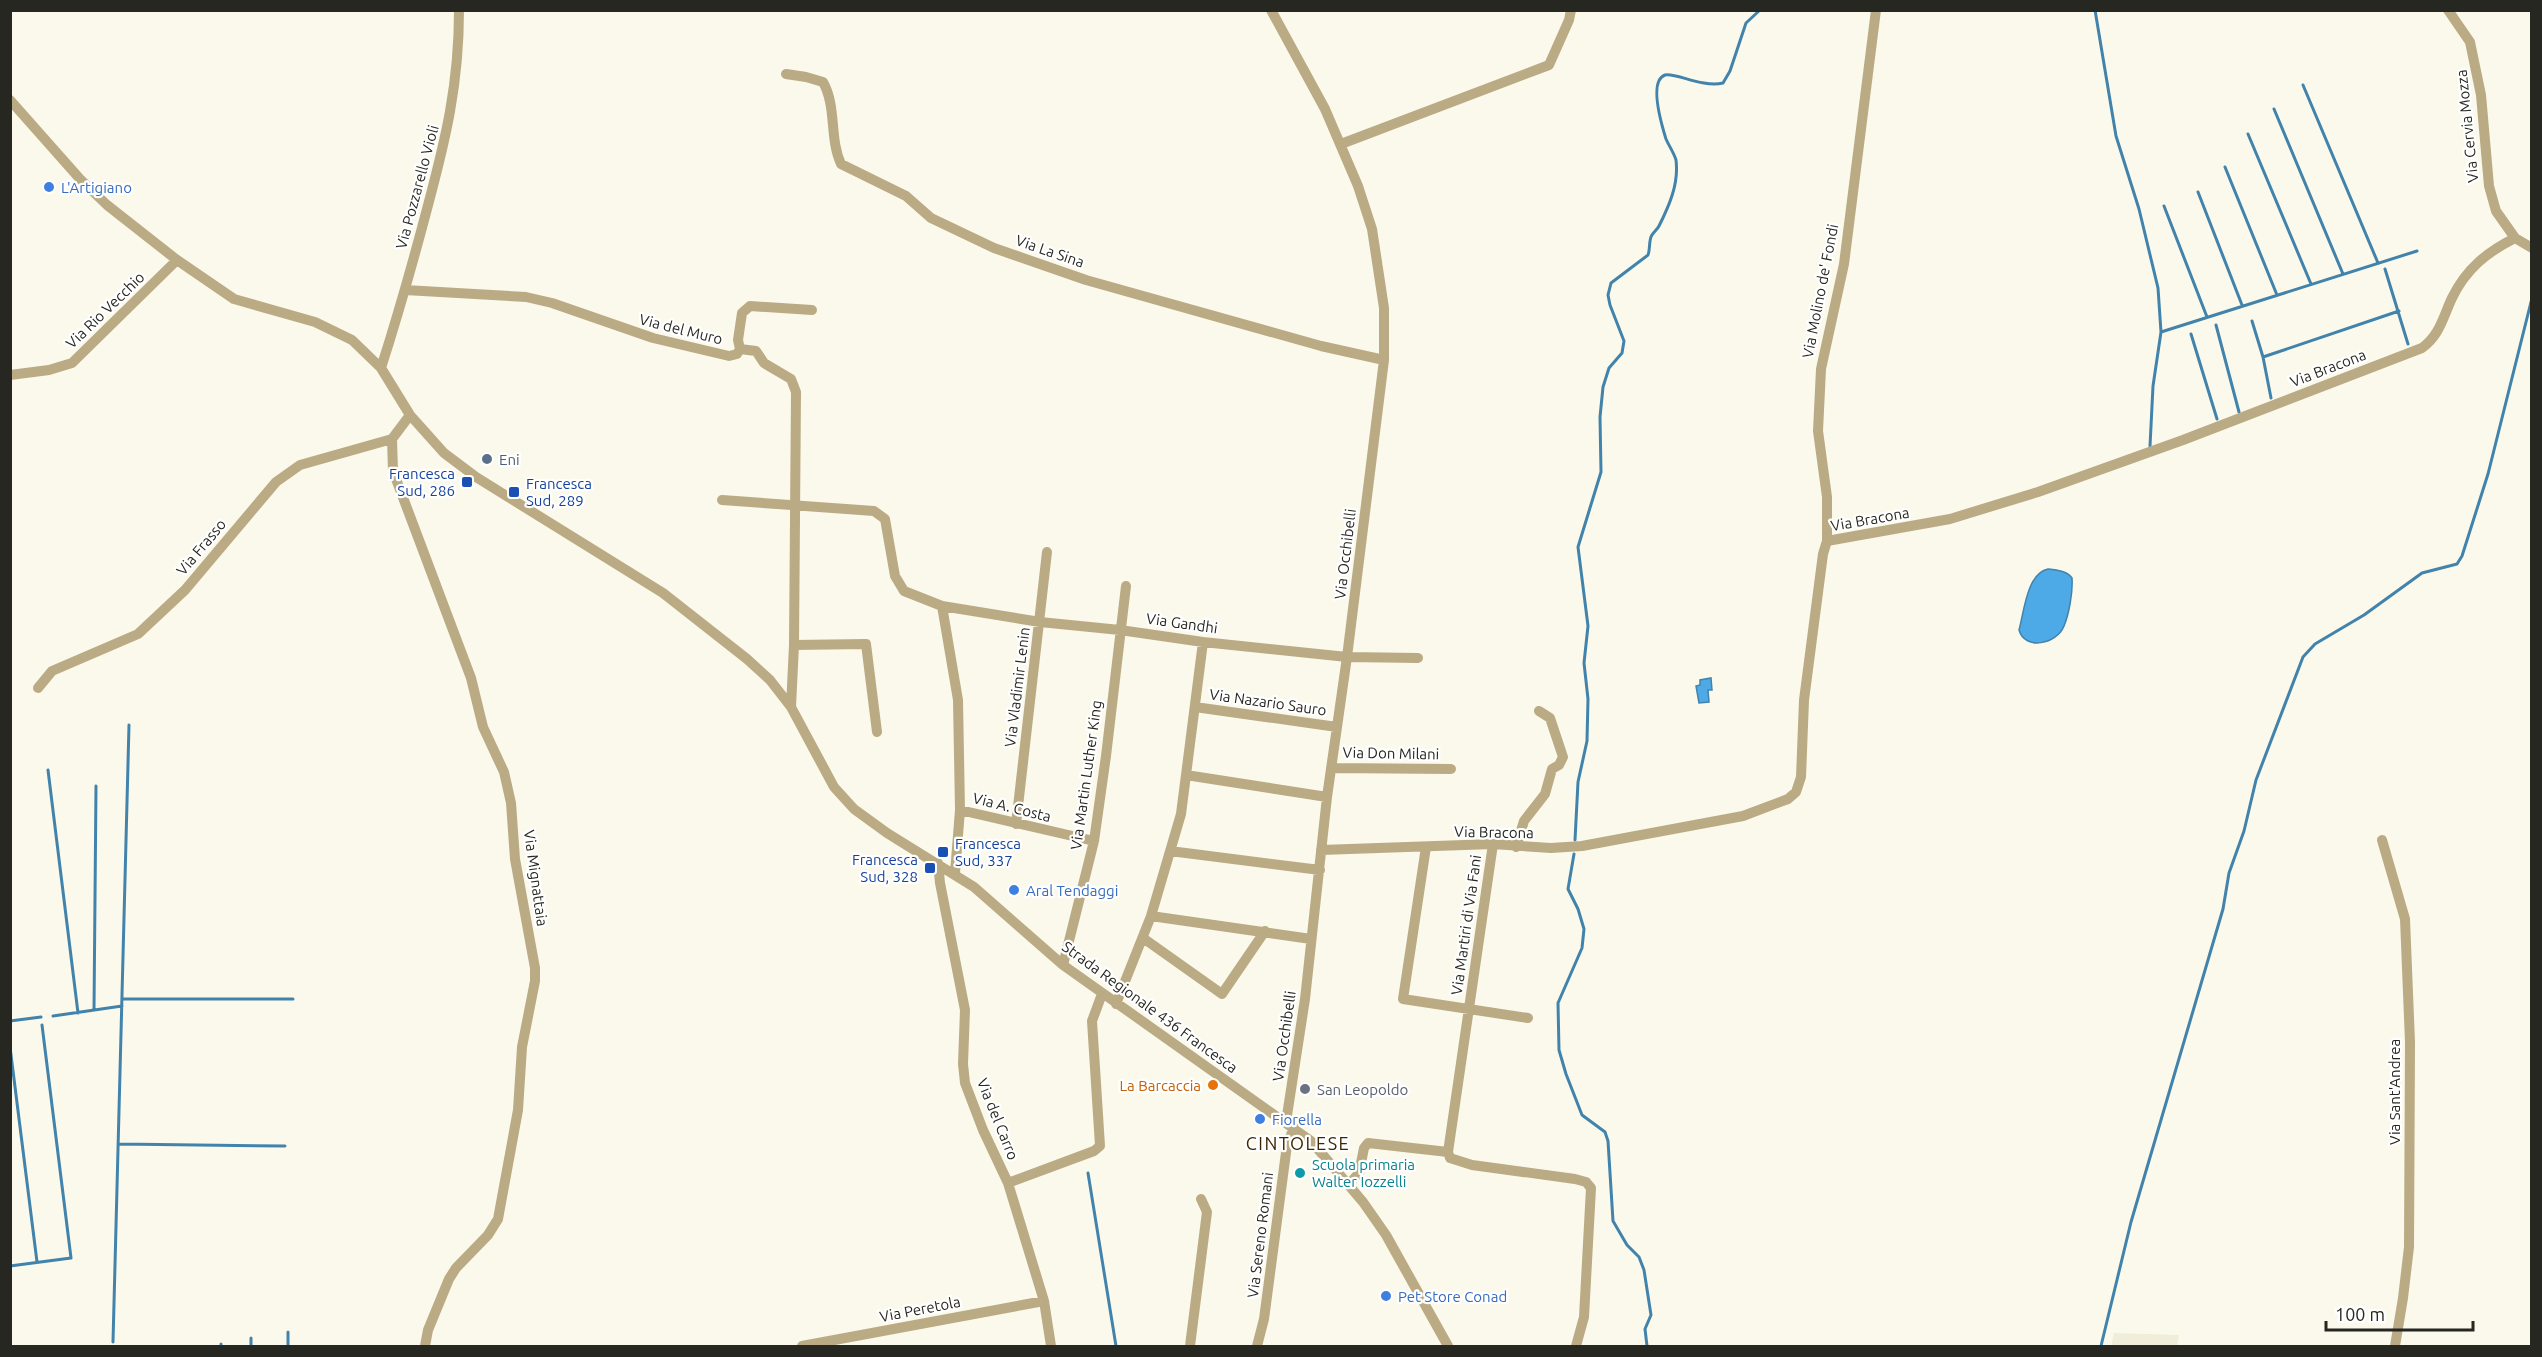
<svg xmlns="http://www.w3.org/2000/svg" width="2542" height="1357" font-family="Ubuntu,sans-serif">
<style>
.built{fill:#f0edd8}
.water{fill:#4daae7;stroke:#4283ac;stroke-width:1.5}
.lines{fill:none;stroke-linecap:round;stroke-linejoin:round}
.stream{stroke:#4283ac;stroke-width:3}
.minor{stroke:#baab84;stroke-width:10}
.shop-dot{fill:#3f7fe0;stroke:#fff;stroke-width:2}
.service-dot{fill:#5c6f8a;stroke:#fff;stroke-width:2}
.transit-dot{fill:#1a4fb4;stroke:#fff;stroke-width:2}
.food-dot{fill:#e8710a;stroke:#fff;stroke-width:2}
.worship-dot{fill:#6b7280;stroke:#fff;stroke-width:2}
.culture-dot{fill:#0f9aa8;stroke:#fff;stroke-width:2}
.labels{text-anchor:middle;dominant-baseline:central;stroke-width:4.5;stroke-linejoin:round;paint-order:stroke}
.street-label{font-size:15px;fill:#272722;stroke:#fff}
.shop-label{font-size:15px;fill:#366cbe;stroke:#fff;text-anchor:start}
.service-label{font-size:15px;fill:#4e5e75;stroke:#fff;text-anchor:start}
.transit-label{font-size:15px;fill:#164399;stroke:#fff;text-anchor:end}
.food-label{font-size:15px;fill:#c56008;stroke:#fff;text-anchor:end}
.worship-label{font-size:15px;fill:#5b616d;stroke:#fff;text-anchor:start}
.culture-label{font-size:15px;fill:#0d838f;stroke:#fff;text-anchor:start}
.quarter-label{font-size:18px;letter-spacing:1.5px;fill:#3e2602;stroke:#fff}
</style>
<rect width="100%" height="100%" fill="#fbf9ec"/>
<path class="built" d="M2114 1333 2179 1335 2177 1346H2111Z"/>
<path class="water" d="M2048 569C2057 570 2067 571 2072 578 2073 592 2069 614 2064 626 2057 644 2025 651 2019 630 2024 612 2027 573 2048 569Z
M1711 678 1712 690H1708L1709 702 1699 703 1696 686 1700 685V680Z"/>
<g class="lines">
<path class="stream" d="M2095 10 2116 136 2139 209 2158 288 2161 332 2153 386 2150 446
M2303 85 2378 263
M2274 109 2343 274
M2248 134 2311 284
M2225 167 2277 295
M2198 192 2242 305
M2164 206 2207 317
M2385 269 2408 344
M2252 321 2263 357 2271 398
M2216 325 2239 412
M2161 332 2417 251
M2191 334 2217 419
M2263 357 2399 311
M48 770 78 1013
M1575 840 1578 782 1587 741 1588 699 1584 663 1588 626 1578 547 1601 472 1600 417 1603 387 1609 368 1622 353 1624 341 1610 305 1608 295 1611 283 1648 255C1650 250 1649 242 1651 237 1652 233 1657 230 1659 226 1669 206 1679 184 1676 160 1674 153 1669 146 1666 139 1662 126 1648 81 1665 75 1675 72 1702 88 1723 83L1730 71 1746 23 1760 10
M1574 854 1568 889 1578 909 1584 929 1582 948 1558 1003 1559 1050 1566 1074 1582 1115 1605 1132 1608 1141 1613 1221 1627 1245 1639 1257 1644 1270 1651 1315 1645 1329 1647 1346
M122 999H293
M94 1010 96 786
M53 1016 122 1006
M10 1021 41 1017
M10 1047 37 1262
M119 1144 285 1146
M1088 1173 1116 1346
M10 1266 71 1258 42 1025
M113 1342 129 725
M221 1346V1344
M251 1346V1338
M288 1346V1332
M2101 1346 2131 1222 2223 909 2229 873 2244 831 2256 780 2303 657 2315 644 2364 615 2422 573 2457 564 2462 556 2488 474 2532 298"/>
<path class="minor" d="M1271 10 1325 109 1358 186 1372 229 1384 308V360L1347 657 1327 797 1305 999 1286 1122
M2448 10 2470 42 2481 95 2489 186 2496 211 2515 238
M786 74 806 77 823 82C837 107 829 138 841 164L906 196 931 218 994 248 1086 280 1321 346 1384 360
M10 100 80 179 107 205 177 260 234 299 315 322 352 340 381 368 410 415 444 453 476 477 663 593 747 659 770 680 791 707 834 787 854 809 887 833 974 887 1063 965 1311 1141 1363 1202 1386 1235 1448 1346
M1341 144 1549 65 1569 20 1571 10
M405 290 526 297 552 303 653 338 729 356 737 354 740 349 756 351 764 363 791 379 796 392 794 645 791 707
M740 349 738 340 742 313 750 306 812 310
M381 368C398 315 413 262 427 209 446 138 459 84 459 10
M10 375 49 370 72 363 177 260
M410 415 392 439 393 471 471 678 483 727 504 772 511 803 515 859 535 968V981L522 1047 518 1110 498 1219 488 1235 456 1268 449 1279 428 1330 425 1346
M722 500 874 511 885 519 895 576 904 591 942 606 1040 622 1120 630 1203 642 1347 657 1418 658
M1827 541V497L1818 431 1821 369 1844 264 1876 10
M942 606 958 700 960 810 955 873
M794 645 866 644 877 732
M38 688 52 671 138 634 185 590 276 482 300 465 392 439
M1195 707 1337 727
M1331 768 1451 769
M1186 775 1327 797
M960 810 1094 841
M1016 824 1047 552
M2382 840 2405 919 2410 1042 2409 1247 2403 1298 2395 1346
M1493 844 1448 1152 1450 1158 1472 1165 1575 1179 1586 1182 1591 1188 1584 1317 1576 1346
M1426 847 1403 999 1528 1018
M1516 847 1524 821 1545 794 1552 769 1559 765 1563 757 1550 718 1539 711
M1321 850 1493 844 1551 848 1582 846 1743 816 1788 799 1796 792 1801 777 1804 700 1823 554 1827 541 1950 519 2038 492 2183 440 2422 348C2440 335 2443 317 2452 298 2466 269 2487 252 2515 238L2532 248
M1170 851 1320 870
M938 863 940 883 965 1010 963 1064 965 1083 983 1130 1008 1183 1044 1301 1051 1346
M1151 916 1311 939
M1143 938 1222 994 1265 931
M1063 965 1094 841 1106 756 1126 586
M1116 1004 1151 916 1181 814 1203 642
M1008 1183 1094 1151 1100 1146 1092 1021 1102 994
M1349 1184 1359 1173 1364 1148 1368 1143 1448 1152
M802 1346 1044 1301
M1190 1346 1207 1212 1201 1199
M1257 1346 1264 1319 1287 1145 1294 1127"/>
</g>
<g class="shop-dot">
<circle cx="49" cy="187" r="6"/>
<circle cx="1014" cy="890" r="6"/>
<circle cx="1260" cy="1119" r="6"/>
<circle cx="1386" cy="1296" r="6"/>
</g>
<circle class="service-dot" cx="487" cy="459" r="6"/>
<g class="transit-dot">
<rect x="461" y="476" width="12" height="12" rx="3"/>
<rect x="508" y="486" width="12" height="12" rx="3"/>
<rect x="937" y="846" width="12" height="12" rx="3"/>
<rect x="924" y="862" width="12" height="12" rx="3"/>
</g>
<circle class="food-dot" cx="1213" cy="1085" r="6"/>
<circle class="worship-dot" cx="1305" cy="1089" r="6"/>
<circle class="culture-dot" cx="1300" cy="1173" r="6"/>
<g class="labels">
<g class="street-label">
<text transform="translate(2467 126) rotate(-96)">Via Cervia Mozza</text>
<text transform="translate(417 187) rotate(-75)">Via Pozzarello Violi</text>
<text transform="translate(1050 251) rotate(19)">Via La Sina</text>
<text transform="translate(1820 291) rotate(-79)">Via Molino de' Fondi</text>
<text transform="translate(105 310) rotate(-44)">Via Rio Vecchio</text>
<text transform="translate(681 329) rotate(14)">Via del Muro</text>
<text transform="translate(2328 368) rotate(-21)">Via Bracona</text>
<text transform="translate(1870 519) rotate(-10)">Via Bracona</text>
<text transform="translate(201 547) rotate(-50)">Via Frasso</text>
<text transform="translate(1345 554) rotate(-83)">Via Occhibelli</text>
<text transform="translate(1182 623) rotate(8)">Via Gandhi</text>
<text transform="translate(1017 687) rotate(-83)">Via Vladimir Lenin</text>
<text transform="translate(1268 702) rotate(8)">Via Nazario Sauro</text>
<text transform="translate(1391 753) rotate(1)">Via Don Milani</text>
<text transform="translate(1086 775) rotate(-82)">Via Martin Luther King</text>
<text transform="translate(1012 807) rotate(14)">Via A. Costa</text>
<text transform="translate(1494 832) rotate(1)">Via Bracona</text>
<text transform="translate(536 878) rotate(82)">Via Mignattaia</text>
<text transform="translate(1466 925) rotate(-82)">Via Martiri di Via Fani</text>
<text transform="translate(1150 1007) rotate(36)">Strada Regionale 436 Francesca</text>
<text transform="translate(1284 1036) rotate(-82)">Via Occhibelli</text>
<text transform="translate(2394 1092) rotate(-90)">Via Sant'Andrea</text>
<text transform="translate(998 1119) rotate(68)">Via del Carro</text>
<text transform="translate(1260 1235) rotate(-83)">Via Sereno Romani</text>
<text transform="translate(920 1309) rotate(-11)">Via Peretola</text>
</g>
<g class="shop-label">
<text x="61" y="187">L'Artigiano</text>
<text x="1026" y="890">Aral Tendaggi</text>
<text x="1272" y="1119">Fiorella</text>
<text x="1398" y="1296">Pet Store Conad</text>
</g>
<g class="service-label">
<text x="499" y="459">Eni</text>
</g>
<g class="transit-label">
<text x="455" y="473">Francesca<tspan x="455" dy="17">Sud, 286</tspan></text>
<text x="526" y="483" text-anchor="start">Francesca<tspan x="526" dy="17">Sud, 289</tspan></text>
<text x="955" y="843" text-anchor="start">Francesca<tspan x="955" dy="17">Sud, 337</tspan></text>
<text x="918" y="859">Francesca<tspan x="918" dy="17">Sud, 328</tspan></text>
</g>
<g class="food-label">
<text x="1201" y="1085">La Barcaccia</text>
</g>
<g class="worship-label">
<text x="1317" y="1089">San Leopoldo</text>
</g>
<g class="culture-label">
<text x="1312" y="1164">Scuola primaria<tspan x="1312" dy="17">Walter Iozzelli</tspan></text>
</g>
<g class="quarter-label">
<text x="1298" y="1143">CINTOLESE</text>
</g>
</g>
<rect width="2542" height="1357" fill="none" stroke="#272722" stroke-width="24"/>
<path d="M2326 1321v9h147v-9" fill="none" stroke="#272722" stroke-width="3"/>
<text x="2335" y="1321" font-size="18" fill="#272722" stroke="#ffffff" stroke-width="4.5" paint-order="stroke">100 m</text>
</svg>
